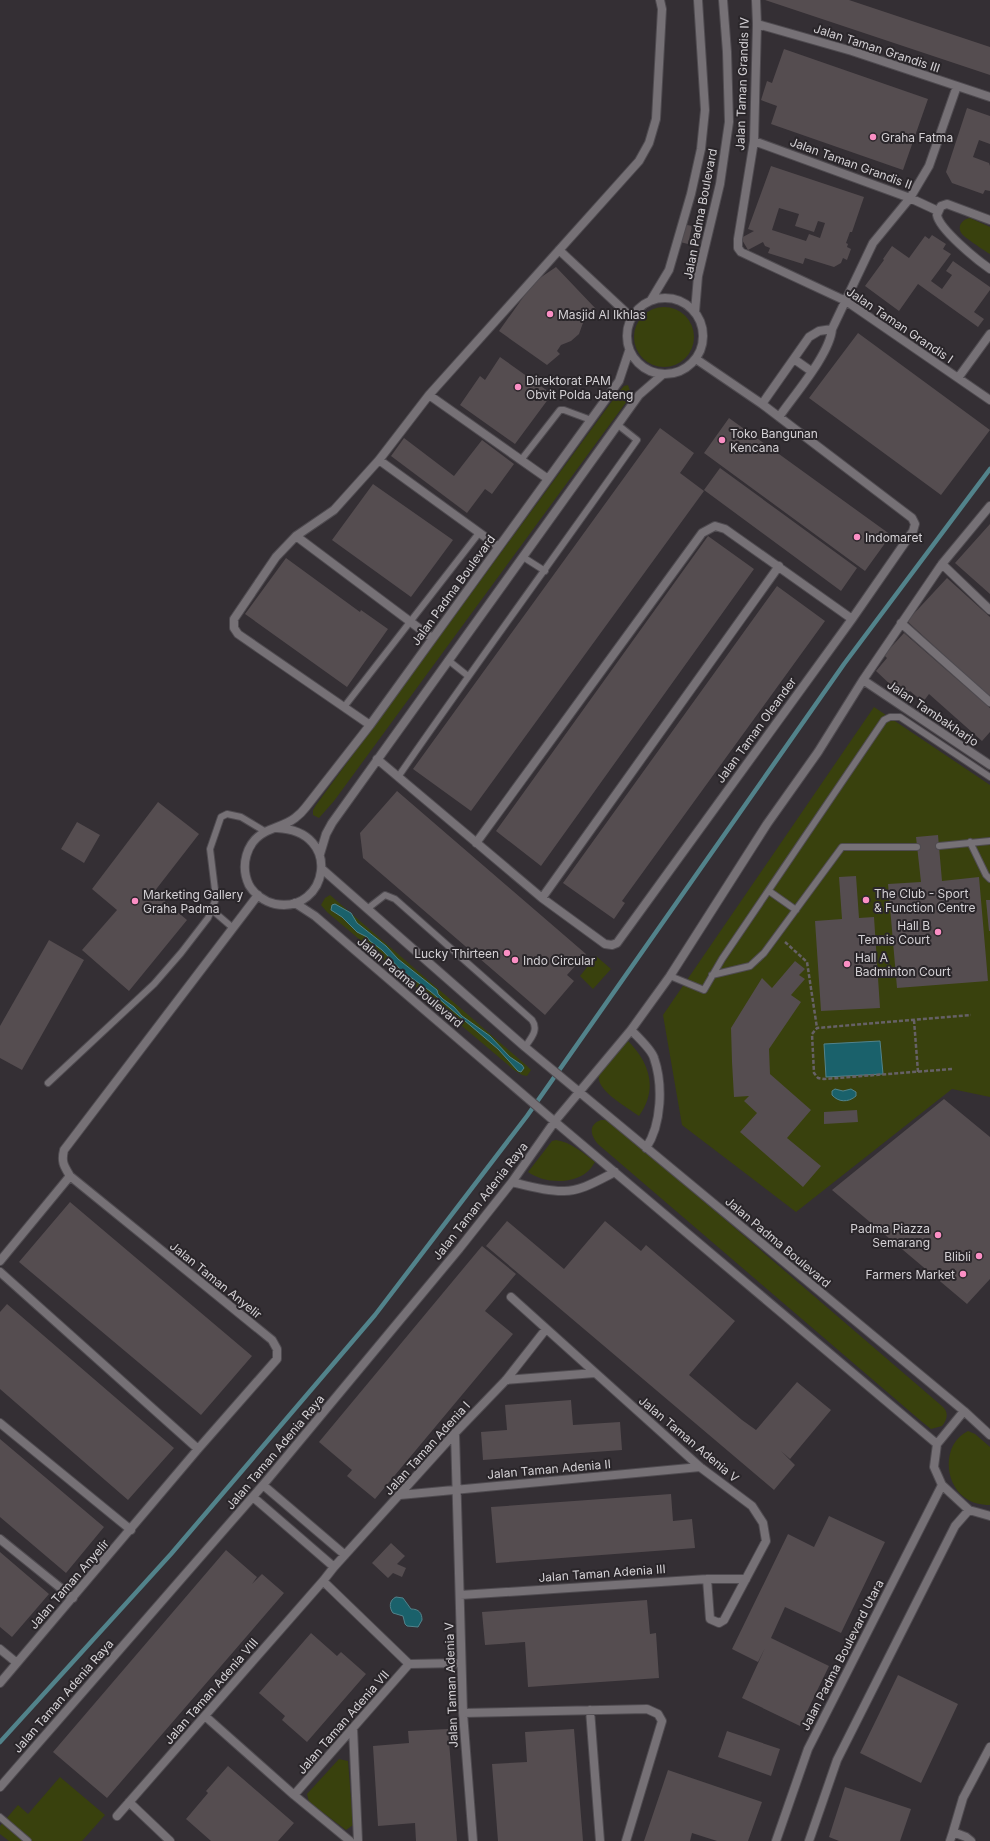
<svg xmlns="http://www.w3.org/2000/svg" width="990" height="1841" font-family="Inter,sans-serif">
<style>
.green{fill:#39410d}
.water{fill:#1a616b;stroke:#52838b}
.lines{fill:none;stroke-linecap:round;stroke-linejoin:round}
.stream{stroke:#52838b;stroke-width:4.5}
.building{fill:#554d50;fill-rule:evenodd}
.service-casing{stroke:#4f4b50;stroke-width:8}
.minor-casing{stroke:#4f4b50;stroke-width:10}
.path{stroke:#666166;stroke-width:2.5;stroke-dasharray:4 2;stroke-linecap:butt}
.service{stroke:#767176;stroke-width:6}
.minor{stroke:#767176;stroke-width:8}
.poi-dot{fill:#fb8fc4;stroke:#2a262a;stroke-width:1.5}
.labels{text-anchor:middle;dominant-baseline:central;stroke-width:4;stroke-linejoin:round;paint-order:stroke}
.street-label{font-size:12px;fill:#d4d1d5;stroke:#2a262a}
.poi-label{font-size:12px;fill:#d4d1d5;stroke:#2a262a;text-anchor:start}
</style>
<rect width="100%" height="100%" fill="#342f34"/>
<path class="green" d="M970 218 990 227V254C985 251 964 237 962 234 956 226 963 219 970 218Z
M634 337a30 30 0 1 1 60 0a30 30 0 1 1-60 0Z
M628 385 631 394 627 401 334 801 319 818 313 815V810L316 805 618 393 624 386Z
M874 707 990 785V1097L952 1089 796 1212 682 1125 663 1015Z
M330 895 527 1066 531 1070 527 1076 522 1075 514 1070 327 912 321 905 325 898Z
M596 956 611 969 593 989 580 976Z
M626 1039C649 1061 659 1088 639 1116 628 1108 595 1090 599 1075 601 1068 620 1046 626 1039Z
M601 1120H606L615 1125 943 1407C949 1413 947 1420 942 1426L931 1429 921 1421 599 1145C591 1137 587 1125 601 1120Z
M556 1140C571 1142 583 1153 595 1162 593 1165 590 1170 587 1172 572 1185 543 1183 528 1172L552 1141Z
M968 1431 975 1434 990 1447V1505C981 1505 971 1503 964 1497 943 1481 943 1443 968 1431Z
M339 1759 348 1761 353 1825 346 1830 309 1802 307 1794Z
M60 1777 105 1815 82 1841H9L0 1834V1826L18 1805 28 1814Z"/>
<path class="water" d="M335 904 351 913 357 923 386 946 398 959 437 990 438 994 443 999 454 1007 462 1016 490 1036 510 1057 522 1065 524 1068 521 1072 518 1071 498 1049 430 991 402 971 382 950 370 941 367 937 357 932 342 917 331 910 332 905Z
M880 1041 883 1074 826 1077 824 1044Z
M835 1089 843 1091 851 1089 856 1092V1096C848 1103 838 1102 832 1095V1091Z
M396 1597 403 1598 411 1609C419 1609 422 1613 422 1620L418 1627 407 1626 405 1624 403 1616 393 1613C389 1608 389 1600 396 1597Z"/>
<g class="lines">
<path class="stream" d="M0 1742 171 1554 375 1315 527 1116 844 664 990 469"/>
</g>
<path class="building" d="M765 0H849L990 47V75Z
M784 49 928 99 903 170 771 124 777 106 761 100 767 81 772 83Z
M967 108 990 116V144L979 140 973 157 989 163 990 166V191L985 190 983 194 952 183 946 172Z
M771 166 864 197 852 232H850L846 243 848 244 847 247 851 249 847 260 843 258 841 263 834 267 805 258 803 264 768 253 770 248 765 246 763 242 748 250 741 238 754 231 748 229ZM779 208 799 214 795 226 814 232 818 221 825 223 820 238 809 234 806 241 772 230Z
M683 224 692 226 688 244 680 242Z
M932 235 946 244 943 249 951 254 931 281 942 289 952 275 946 271 953 261 990 287V290L974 312 984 319 978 327 918 284 899 311 865 286 884 260 883 259 892 246 909 258 925 236 929 239Z
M556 267 596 309 584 320 579 334 571 341 561 345 557 351 560 354 547 365 499 331 534 282Z
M858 333 990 430 941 495 809 398Z
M500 357 552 394 515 444 460 405 480 376 485 380Z
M729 418 891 535 865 571 704 453Z
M660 428 694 453 680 473 704 491 471 811 413 769Z
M404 438 454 476 482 440 514 464 492 494 485 489 467 513 391 456Z
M720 468 857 568 841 591 704 490Z
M373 484 453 540 411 597 332 540Z
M990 524V594L955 563Z
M708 536 754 569 541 866 496 831Z
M286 558 360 612 361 610 388 629 347 687 245 614Z
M947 578 990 617V697L907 621Z
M777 586 825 621 622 901 625 903 614 919 563 883Z
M904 633 990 708V732L982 741 929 694 923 702 910 691 907 694 896 684 893 687 876 671 887 658 884 655Z
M397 791 586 954 567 975 574 981 545 1015 363 858 360 833Z
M158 802 199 834 154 892 187 920 129 991 82 950 117 910 92 889Z
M77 822 100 835 84 863 61 849Z
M938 835 942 881 979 877 988 981 897 988 888 884 921 882 916 837Z
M856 876 859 918 874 917 880 1008 821 1011 815 921 842 919 839 877Z
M986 900H990V931H989Z
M49 940 84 960 22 1070 0 1058V1026Z
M795 961 805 969 799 975 805 979 791 995 801 1002 769 1049 770 1074 811 1110 787 1138 821 1166 803 1187 740 1132 757 1113 744 1101 749 1096 734 1097 732 1062 731 1028 762 978 772 988Z
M944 1099 990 1137V1279L967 1304 832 1190Z
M857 1110 858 1122 824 1124V1112Z
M70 1202 252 1356 201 1415 19 1262Z
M507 1221 564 1269 605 1221 641 1251 646 1245 735 1321 689 1375 742 1420 756 1430 797 1382 831 1410 790 1459 781 1451 795 1465 774 1490 486 1246Z
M482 1246 516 1274 485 1311 513 1334 375 1499 347 1476 352 1470 319 1442Z
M7 1304 174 1448 128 1500 0 1389V1312Z
M571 1400 573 1425 620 1422 622 1450 483 1460 481 1432 507 1430 505 1405Z
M0 1439 104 1527 66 1573 0 1517Z
M671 1494 673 1521 692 1519 695 1548 496 1563 491 1507Z
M829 1516 885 1542 841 1633 785 1607 771 1638 829 1666 800 1726 742 1698 765 1648 758 1662 732 1649 788 1534 814 1547Z
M391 1543 405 1556 397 1564 406 1568 402 1577 393 1573 388 1578 372 1563Z
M226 1550 257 1577 252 1584 262 1574 284 1593 107 1798 53 1752Z
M0 1552 49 1594 12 1637 0 1627Z
M647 1600 650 1634 656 1633 659 1678 528 1687 525 1642 485 1645 482 1612Z
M311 1633 337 1656 341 1652 366 1674 307 1742 282 1720 285 1716 259 1693Z
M898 1675 958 1704 921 1783 860 1753Z
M448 1729 457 1841H416L415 1823 378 1826 373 1746 409 1743 408 1731Z
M574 1729 583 1841H498L492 1764 527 1762 525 1732Z
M727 1731 780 1749 771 1776 718 1757Z
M228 1766 294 1823 278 1841H211L186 1819 208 1793 206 1791Z
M668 1770 762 1802 748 1841H717L692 1833 690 1841H644Z
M845 1787 911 1809 900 1841H839L829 1837Z"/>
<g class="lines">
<defs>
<path id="service" d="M521 460 560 410H564L591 420
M523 557 545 571
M448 660 468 676
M344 707 479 533
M398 777C476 664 558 552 637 440L618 425
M970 842 986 875 990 879
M939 846 990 841
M769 891 796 910
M367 909 385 895 395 899 532 1020C539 1030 531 1038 525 1047
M212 910 233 928
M712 975 750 966 764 953 842 847H917
M670 976 704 990 722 959 884 720 890 717H900L990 777
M48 1083 154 984 181 953 208 918 215 901V890L210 849 221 817 227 814 241 817 266 832
M0 1817 28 1841"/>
<path id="minor" d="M756 0 757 24 754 141 738 239V248L741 252 846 301 990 400
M757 24 852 51 990 97
M754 141 910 198 938 211
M990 220 947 204 941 206 937 215C939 229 977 260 990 269
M559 250 631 317
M627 336a38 38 0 1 1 76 0a38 38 0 1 1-76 0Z
M651 300 669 270 691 194 701 149 705 110 698 0
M695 312 698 276 720 184 729 122 727 52 723 0
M794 359 811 371
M958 378 990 334
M429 395 548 479
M762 404 809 337 819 331 832 329
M779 417C794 395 830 354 832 329L873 243 910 198 929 166 957 86
M379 460 499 547
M296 536 432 638
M942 564 990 610
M901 623 990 702
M863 680 990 765
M370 725 238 634 234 628V619L276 557 296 536 334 510 379 460 429 395 639 161 649 143 656 119 662 9 660 0
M377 759 542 898 605 944 612 945 617 943 852 619 913 531 915 524 912 518 762 404 696 359
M277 828C344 831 328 914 275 904 265 902 254 894 249 885 240 866 246 842 265 832 275 827 286 825 295 818 299 815 303 811 306 807L370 725 619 381 629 351
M476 843 702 533 715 526 725 529 852 619
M320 854 326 834 332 823 639 395 662 375
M322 869 525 1047 964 1411 990 1435
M542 898 779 566
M295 903 315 916 554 1121 937 1444
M631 1030C637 1036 652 1050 654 1058 663 1084 662 1124 646 1148
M512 1182C528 1186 545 1191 562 1191 580 1192 599 1180 615 1172
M0 1261 70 1176
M0 1272 198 1449
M511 1297 700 1467 752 1506 763 1523 766 1541 724 1620 719 1623 710 1619 707 1579
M506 1380 595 1373
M964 1411 937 1444 934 1467 942 1485 969 1510 990 1516
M0 1423 131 1530
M455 1433 463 1713 473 1841
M263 1485 345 1555
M400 1495 700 1467
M253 1497 334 1567
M0 1539 73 1598
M323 1581 409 1664 461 1663
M460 1595 707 1579H746
M0 1649 17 1663
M0 1683 198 1449 277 1359V1349L272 1340 70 1176C64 1166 61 1162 64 1150L258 895
M590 1710 600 1841
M463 1713 647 1709 658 1714 662 1721 626 1841
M205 1716 294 1795 350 1841
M353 1728 358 1841
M0 1787 263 1485 459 1249 512 1182 555 1121 631 1030 670 976 767 824 818 752 863 680 942 564 990 506
M294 1795 409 1664
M129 1802 170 1841
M117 1816 323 1581 334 1567 455 1433 506 1380 546 1329
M953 1832 963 1798 990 1747
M776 1841 808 1749 942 1485
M809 1841 837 1760 955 1526 969 1510
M950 1841 953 1832 966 1837 971 1841"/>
</defs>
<use href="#service" class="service-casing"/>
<use href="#minor" class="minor-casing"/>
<path class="path" d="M785 942 807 962 817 1028
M914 1020 918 1072
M952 1069 824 1079 818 1078 814 1073 812 1034 817 1028 971 1015"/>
<use href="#service" class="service"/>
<use href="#minor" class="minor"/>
</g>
<g class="poi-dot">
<circle cx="873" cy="137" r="4"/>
<circle cx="550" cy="314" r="4"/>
<circle cx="518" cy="387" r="4"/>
<circle cx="722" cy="440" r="4"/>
<circle cx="857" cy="537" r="4"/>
<circle cx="866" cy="900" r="4"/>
<circle cx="135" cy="901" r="4"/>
<circle cx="938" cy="932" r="4"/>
<circle cx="507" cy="953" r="4"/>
<circle cx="515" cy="960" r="4"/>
<circle cx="847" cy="964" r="4"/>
<circle cx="938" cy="1235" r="4"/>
<circle cx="979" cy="1256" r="4"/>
<circle cx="963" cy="1274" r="4"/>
</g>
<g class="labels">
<g class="street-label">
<text transform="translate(877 48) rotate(18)">Jalan Taman Grandis III</text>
<text transform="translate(742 84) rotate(-88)">Jalan Taman Grandis IV</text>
<text transform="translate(851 163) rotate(20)">Jalan Taman Grandis II</text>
<text transform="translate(700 214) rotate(-79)">Jalan Padma Boulevard</text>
<text transform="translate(900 325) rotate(34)">Jalan Taman Grandis I</text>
<text transform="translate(453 590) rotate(-54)">Jalan Padma Boulevard</text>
<text transform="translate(933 713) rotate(34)">Jalan Tambakharjo</text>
<text transform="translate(756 730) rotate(-54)">Jalan Taman Oleander</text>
<text transform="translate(410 982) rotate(40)">Jalan Padma Boulevard</text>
<text transform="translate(480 1201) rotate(-52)">Jalan Taman Adenia Raya</text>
<text transform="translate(778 1242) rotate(40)">Jalan Padma Boulevard</text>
<text transform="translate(216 1280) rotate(39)">Jalan Taman Anyelir</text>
<text transform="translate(689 1439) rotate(40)">Jalan Taman Adenia V</text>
<text transform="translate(427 1448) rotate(-48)">Jalan Taman Adenia I</text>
<text transform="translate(275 1452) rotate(-50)">Jalan Taman Adenia Raya</text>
<text transform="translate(549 1469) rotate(-5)">Jalan Taman Adenia II</text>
<text transform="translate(602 1573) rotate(-4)">Jalan Taman Adenia III</text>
<text transform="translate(69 1584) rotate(-49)">Jalan Taman Anyelir</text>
<text transform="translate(842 1655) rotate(-63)">Jalan Padma Boulevard Utara</text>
<text transform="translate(451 1685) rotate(-92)">Jalan Taman Adenia V</text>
<text transform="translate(211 1691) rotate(-49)">Jalan Taman Adenia VIII</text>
<text transform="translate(63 1696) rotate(-49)">Jalan Taman Adenia Raya</text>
<text transform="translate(343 1722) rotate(-49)">Jalan Taman Adenia VII</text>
</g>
<g class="poi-label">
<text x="881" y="137">Graha Fatma</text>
<text x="558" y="314">Masjid Al Ikhlas</text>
<text x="526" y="380">Direktorat PAM<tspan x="526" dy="14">Obvit Polda Jateng</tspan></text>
<text x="730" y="433">Toko Bangunan<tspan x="730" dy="14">Kencana</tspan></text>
<text x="865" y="537">Indomaret</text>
<text x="874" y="893">The Club - Sport<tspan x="874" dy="14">&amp; Function Centre</tspan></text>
<text x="143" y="894">Marketing Gallery<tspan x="143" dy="14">Graha Padma</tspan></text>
<text x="930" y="925" text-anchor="end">Hall B<tspan x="930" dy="14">Tennis Court</tspan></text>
<text x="499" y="953" text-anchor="end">Lucky Thirteen</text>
<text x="855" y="957">Hall A<tspan x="855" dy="14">Badminton Court</tspan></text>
<text x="523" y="960">Indo Circular</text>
<text x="930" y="1228" text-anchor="end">Padma Piazza<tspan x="930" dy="14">Semarang</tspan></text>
<text x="971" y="1256" text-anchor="end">Blibli</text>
<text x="955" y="1274" text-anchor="end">Farmers Market</text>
</g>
</g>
</svg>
